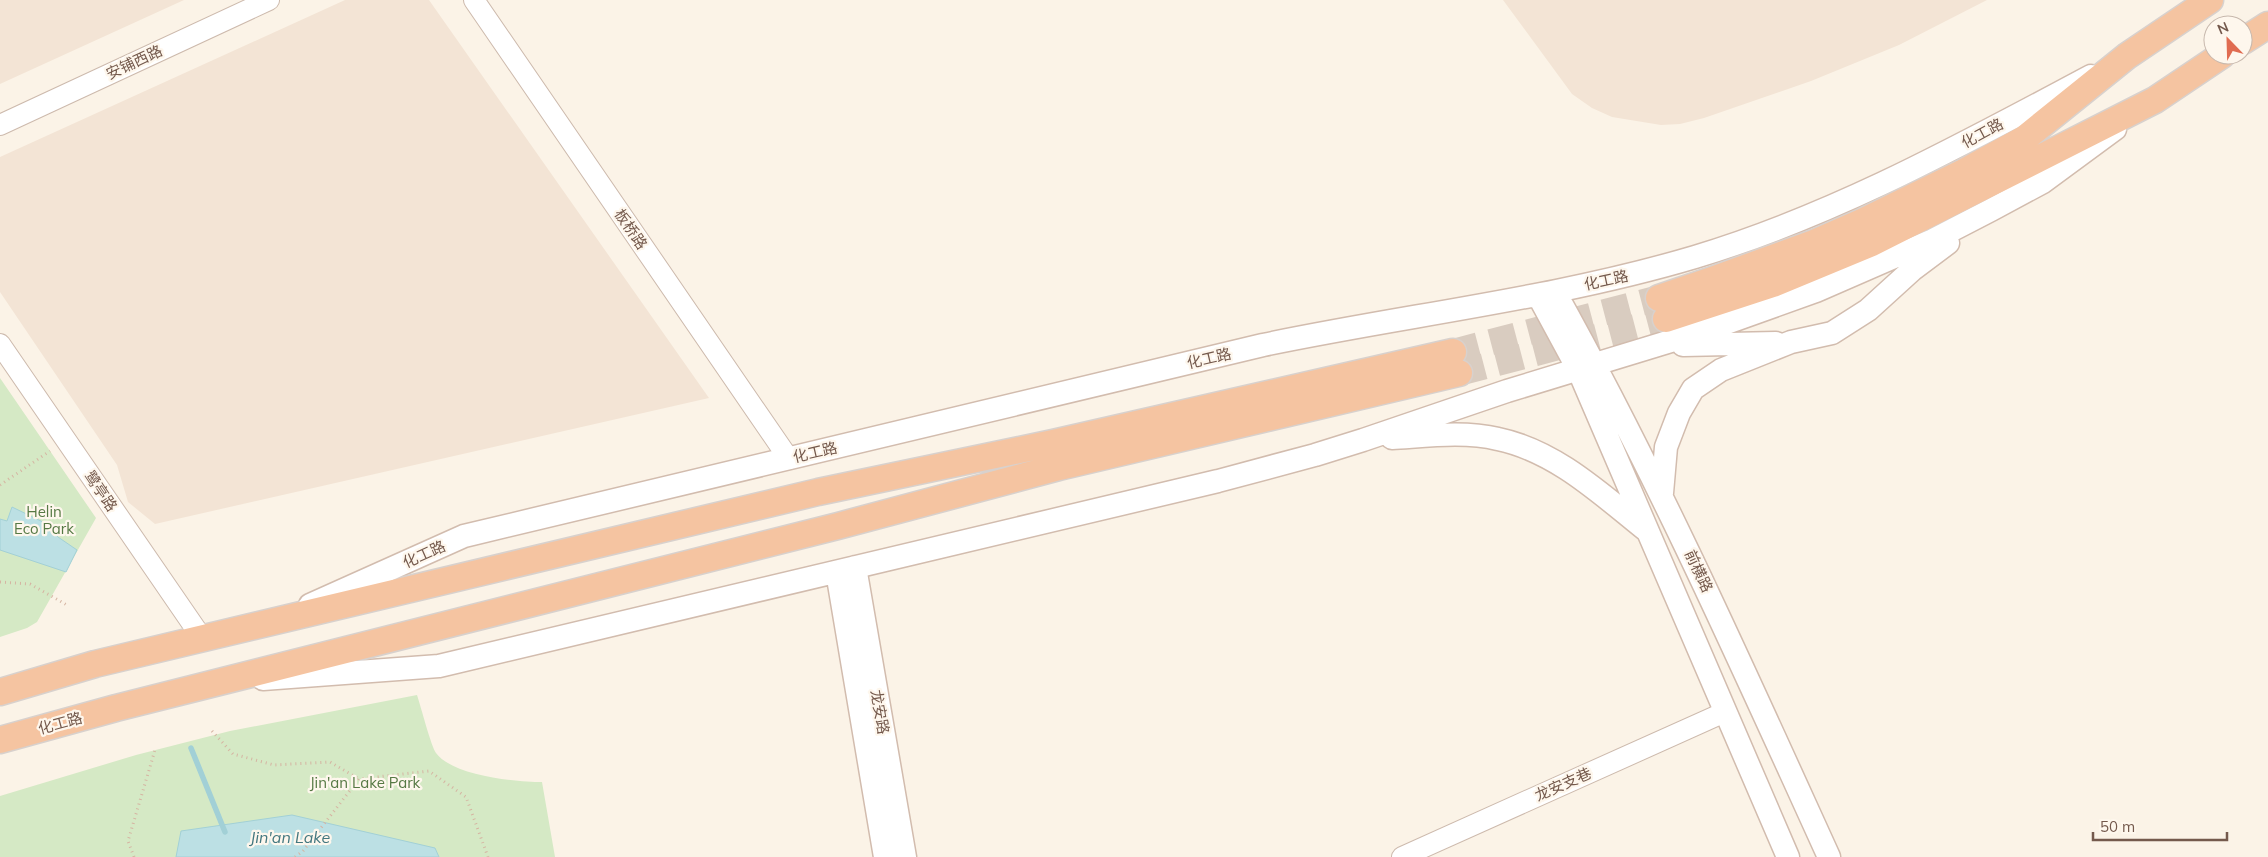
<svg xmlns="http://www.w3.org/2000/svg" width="2268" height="857" font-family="Mulish,'Noto Sans SC',sans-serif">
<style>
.residential{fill:#f3e4d5}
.green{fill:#d5e9c5}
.water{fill:#bce0e4;stroke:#a2d0d6}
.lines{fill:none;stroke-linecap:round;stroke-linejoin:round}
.stream{stroke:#a2d0d6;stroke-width:5.5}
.trunk-tunnel{stroke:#d9ccc0;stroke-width:26;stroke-dasharray:26 13;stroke-linecap:butt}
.tertiary-casing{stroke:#cdbaad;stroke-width:22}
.secondary-casing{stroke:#d2bcae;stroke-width:25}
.trunk-casing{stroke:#d8d1cd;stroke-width:29}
.path{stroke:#d5b4a2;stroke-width:3;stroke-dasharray:1 4;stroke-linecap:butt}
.tertiary{stroke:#fff;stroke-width:20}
.secondary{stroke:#fff;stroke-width:22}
.trunk{stroke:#f5c4a1;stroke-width:26}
.labels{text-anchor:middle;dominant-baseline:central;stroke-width:4.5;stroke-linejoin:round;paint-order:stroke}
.street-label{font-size:15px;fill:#74594c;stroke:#fef7ed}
.park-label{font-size:15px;fill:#567944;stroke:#fef7ed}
.water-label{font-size:16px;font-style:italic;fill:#43777f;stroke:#fef7ed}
</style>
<rect width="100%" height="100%" fill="#fbf3e7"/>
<path class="residential" d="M0 0H184L0 84Z
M345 0H429L709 398 155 524 128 502 117 465 0 292V157Z
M1503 0H1987L1899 45 1811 81 1704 118 1680 124 1661 125 1612 117 1592 108 1572 94Z"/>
<path class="green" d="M0 378 96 518 37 622 27 628 0 637Z
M417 695C421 707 431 746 436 753 453 776 516 782 542 782L555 857H0V796L136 755 230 731Z"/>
<path class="water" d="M12 507 45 523 58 537 77 550 66 572 0 550V519L7 521Z
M292 815 435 848 439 857H176L181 831Z"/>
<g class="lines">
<path class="stream" d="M191 748 225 832"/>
<path class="trunk-tunnel" d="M1453 352 1659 298
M1459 373 1666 319"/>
<defs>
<path id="tertiary" d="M474 0 789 459
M0 125 269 0
M0 344 202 638
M1402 857 1725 712"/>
<path id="secondary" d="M1555 292C1657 475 1742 666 1829 857
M1538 295 1578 369 1788 857
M1683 345 1776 343
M1392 438C1427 436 1464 431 1498 439 1556 451 1602 495 1646 530
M1662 493 1666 447 1679 413 1693 389 1721 370 1791 342 1832 333 1868 310 1912 270 1948 243
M855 567 905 857
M837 572 885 857
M310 605 464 536 1263 345C1406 315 1554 299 1695 257 1835 215 1963 144 2091 76
M263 679 439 666 1218 481 1315 455 1363 440 1507 391 1707 330 1816 291 1933 240 1991 210 2043 182 2115 129"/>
<path id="trunk" d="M2243 41 2268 25
M1659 298 1712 280 1814 243 1862 222 1964 172 2024 139 2127 56 2210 0
M1666 319 1773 284 1872 243 2155 100 2222 55
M0 692 95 664 818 492 1053 443 1453 352
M0 740 116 708 838 526 1059 467 1459 373"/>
</defs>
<use href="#tertiary" class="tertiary-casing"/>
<use href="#secondary" class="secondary-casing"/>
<use href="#trunk" class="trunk-casing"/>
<path class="path" d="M0 485 50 451
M0 582 30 584 67 605
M212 731 233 754 274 765 330 762 359 779
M134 857 128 841 155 750
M295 857 303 851 359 779 429 771 466 797 488 857"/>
<use href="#tertiary" class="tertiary"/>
<use href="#secondary" class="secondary"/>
<use href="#trunk" class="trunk"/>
</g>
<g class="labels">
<g class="street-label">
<text transform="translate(134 62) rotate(-25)">安铺西路</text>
<text transform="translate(1982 133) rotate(-28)">化工路</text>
<text transform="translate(631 229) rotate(56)">板桥路</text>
<text transform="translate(1606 280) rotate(-12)">化工路</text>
<text transform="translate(1209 358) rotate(-13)">化工路</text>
<text transform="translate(815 452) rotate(-13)">化工路</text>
<text transform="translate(101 491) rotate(56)">鹭亭路</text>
<text transform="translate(424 554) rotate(-24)">化工路</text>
<text transform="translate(1699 571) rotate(65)">前横路</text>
<text transform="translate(880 712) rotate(80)">龙安路</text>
<text transform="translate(60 723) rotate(-15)">化工路</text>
<text transform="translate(1563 784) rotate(-24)">龙安支巷</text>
</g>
<g class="park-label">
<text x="44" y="511">Helin<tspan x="44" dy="17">Eco Park</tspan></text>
<text x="365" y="782">Jin'an Lake Park</text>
</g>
<g class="water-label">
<text x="290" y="837">Jin'an Lake</text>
</g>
</g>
<g transform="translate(2228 40) rotate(337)"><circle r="24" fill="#fef7ed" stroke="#c7b8ad"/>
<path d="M0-4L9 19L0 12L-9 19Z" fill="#e06c51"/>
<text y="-8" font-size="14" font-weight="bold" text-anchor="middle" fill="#74594c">N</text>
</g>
<path d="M2093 832v8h134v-8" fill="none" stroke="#74594c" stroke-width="2.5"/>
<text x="2100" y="832" font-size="15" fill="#74594c" stroke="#fef7ed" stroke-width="4" paint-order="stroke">50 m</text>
</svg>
